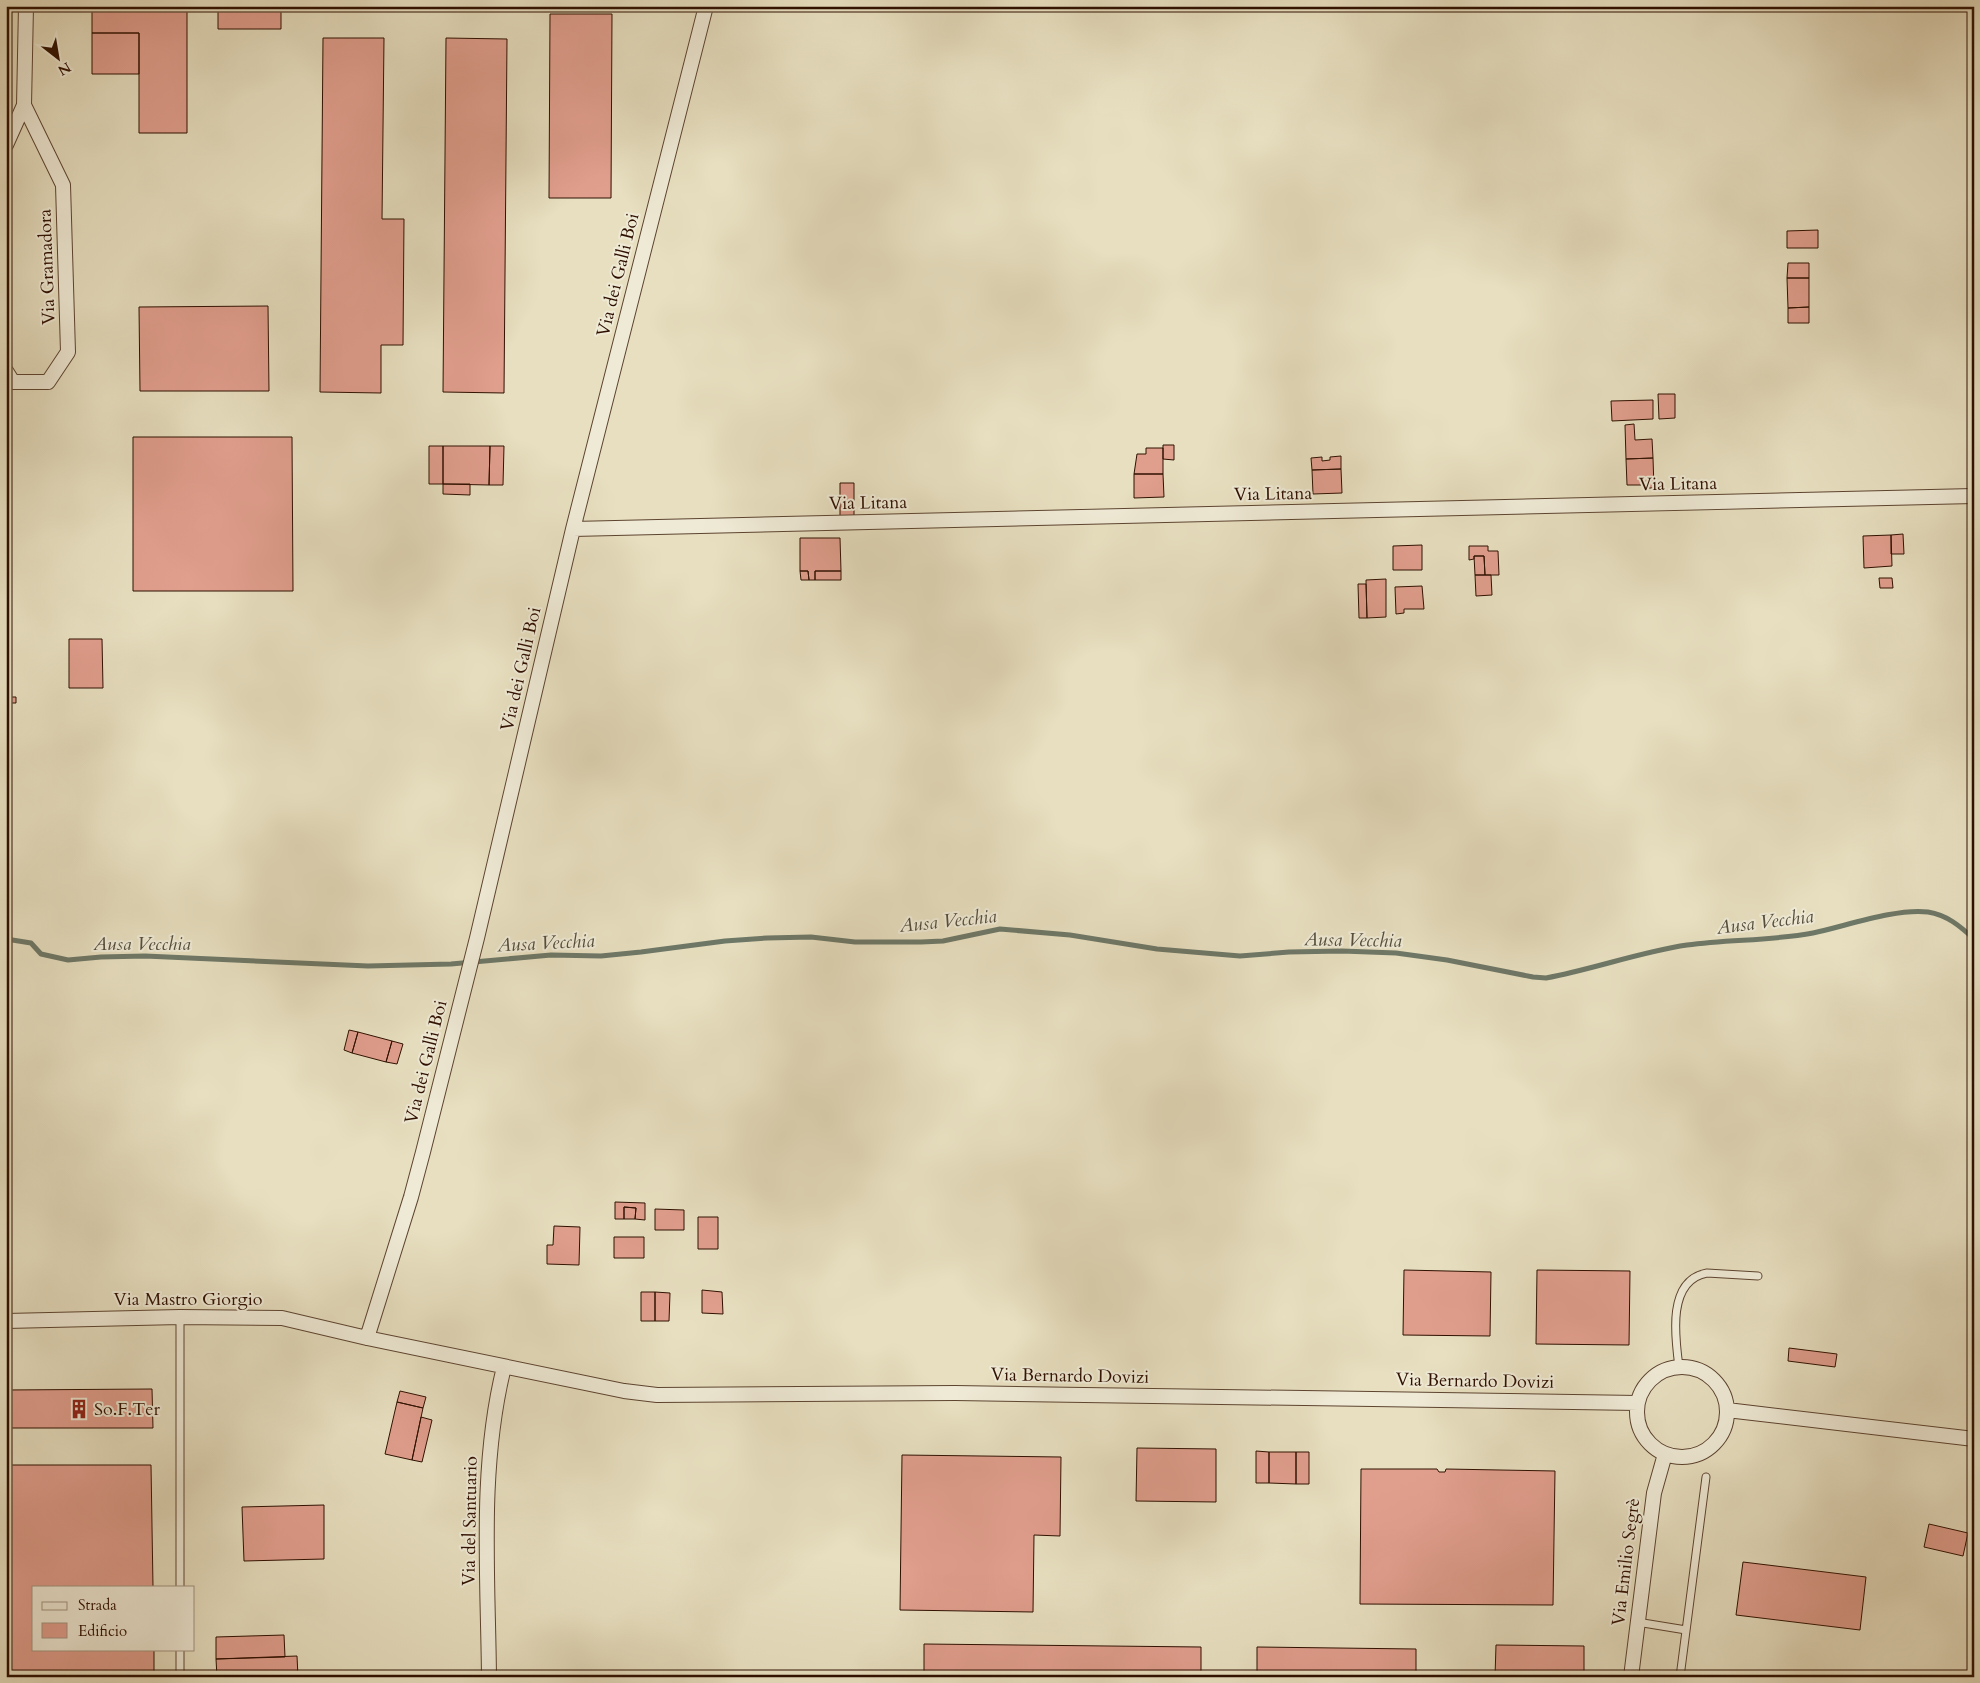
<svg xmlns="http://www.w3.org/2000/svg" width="1980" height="1683" font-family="Cardo,serif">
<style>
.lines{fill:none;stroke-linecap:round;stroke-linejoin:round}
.stream{stroke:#6e7867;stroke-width:5}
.building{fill:#e09e8d;stroke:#2f1000}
.service-casing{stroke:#5d4430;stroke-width:9}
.minor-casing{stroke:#5d4430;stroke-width:16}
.service{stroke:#efead6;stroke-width:7}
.minor{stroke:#efead6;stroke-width:14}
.labels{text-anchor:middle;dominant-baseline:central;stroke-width:4;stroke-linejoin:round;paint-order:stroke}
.street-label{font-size:18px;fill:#2f1000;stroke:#efead6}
.poi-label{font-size:18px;fill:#2f1000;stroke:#efead6;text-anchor:start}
.water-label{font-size:19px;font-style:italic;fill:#544d3c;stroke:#efead6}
</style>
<rect width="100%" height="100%" fill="#e7dfc0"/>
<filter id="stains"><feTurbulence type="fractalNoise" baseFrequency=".004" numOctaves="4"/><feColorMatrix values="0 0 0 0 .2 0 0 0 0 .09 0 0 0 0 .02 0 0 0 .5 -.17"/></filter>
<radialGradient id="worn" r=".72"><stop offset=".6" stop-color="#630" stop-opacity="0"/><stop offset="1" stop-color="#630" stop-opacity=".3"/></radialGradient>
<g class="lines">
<path class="stream" d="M6 939 31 943 41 954 68 960 101 957 145 956 368 966 451 964 551 955 601 956 641 952 725 941 767 938 811 937 855 942H921L943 941 1000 929 1070 935 1157 949 1240 956 1289 952 1342 951 1396 953 1447 960 1533 977 1546 978C1594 969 1640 952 1687 945 1729 939 1771 941 1813 933 1846 926 1896 908 1928 912 1947 915 1960 926 1974 939"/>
</g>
<path class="building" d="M92 6H187V133H139V33H92Z
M218 6H281V29H218Z
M550 14H612L611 198H549Z
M92 33H139V74H92Z
M323 38H384L382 219H404L403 345H381V393L320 392Z
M446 38 507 39 504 393 443 392Z
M1818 230V248H1787V231Z
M1788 263H1809V278H1787Z
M1787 278H1809V307L1788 308Z
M268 306 269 391H140L139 307Z
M1809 307V323H1788V308Z
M1658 394H1675V418L1659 419Z
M1653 400V419L1612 421 1611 401Z
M1634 424 1635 440 1652 439 1653 458 1626 459 1625 425Z
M133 437H292L293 591H133Z
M1163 445H1174V460L1163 459Z
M429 446H443V484H429Z
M443 446H490L489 485 443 484Z
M490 446H504L503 485H489Z
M1146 448H1163V474H1134L1137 454H1146Z
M1341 456V469L1312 470 1311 458 1322 457V461L1330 460V457Z
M1653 458 1654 488H1644V485H1627L1626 459Z
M1341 469 1342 493 1313 494 1312 470Z
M1134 474H1163L1164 497 1134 498Z
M840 483H854V518H840Z
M443 484H470V495L443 494Z
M1903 534 1904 554H1891V535Z
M1891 535 1892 566 1864 568 1863 536Z
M800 538H840L841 571H815V580H809L808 571H800Z
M1422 545V570H1393V546Z
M1469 546H1488V551H1498L1499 575H1485L1484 556H1474V559L1469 560Z
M1474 556H1484L1485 575H1475Z
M800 571H808L809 580H801Z
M815 571H841V580H815Z
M1475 575H1491L1492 595 1476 596Z
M1879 578H1892L1893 588H1880Z
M1386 579V617L1367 618 1366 580Z
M1358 584H1366L1367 618H1359Z
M1422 586 1424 609H1404V613L1396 614 1395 587Z
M69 639H102L103 688H69Z
M6 697H16V703H6Z
M349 1030 358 1032 352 1053 344 1050Z
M358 1032 392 1041 386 1062 352 1053Z
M392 1041 403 1044 397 1064 386 1062Z
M615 1202 645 1203V1220L635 1219 636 1208 624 1207V1219H615Z
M624 1207 636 1208 635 1219H624Z
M655 1209 684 1210V1230H655Z
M698 1217H718V1249H698Z
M554 1226 580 1227 579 1265 547 1264V1245H553Z
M614 1237H644V1258H614Z
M1404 1270 1491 1272 1490 1336 1403 1335Z
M1537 1270 1630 1271 1629 1345 1536 1344Z
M702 1290 722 1292 723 1314 702 1313Z
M641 1292H655V1321H641Z
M655 1292 670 1293 669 1321H655Z
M1789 1348 1837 1354 1835 1367 1788 1361Z
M152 1389 153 1428H6V1390Z
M400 1391 426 1397 423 1408 397 1402Z
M397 1402 423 1408 412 1460 385 1454Z
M421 1417 432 1420 422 1462 412 1460Z
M1137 1448 1216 1449V1502L1136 1501Z
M1256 1451 1269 1452V1483H1256Z
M1269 1452H1296V1484L1269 1483Z
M1296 1452H1309V1484H1296Z
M902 1455 1061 1457 1060 1536 1034 1535 1033 1612 900 1610Z
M6 1465H151L153 1587H34V1649H154V1677H6Z
M1361 1469H1437L1439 1472H1445L1446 1469 1555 1471 1553 1605 1360 1604Z
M324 1505V1559L244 1561 242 1507Z
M1929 1524 1968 1533 1963 1556 1924 1547Z
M1743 1562 1866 1577 1860 1630 1736 1615Z
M284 1635 285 1657 216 1659V1637Z
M924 1644 1201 1647V1677H924Z
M1496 1645 1584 1646V1677H1495Z
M1257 1647 1416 1649V1677H1257Z
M297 1656 298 1677H217L216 1659Z
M1775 1673 1807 1677H1774Z"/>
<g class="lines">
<defs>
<path id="service" d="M1679 1367C1675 1337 1667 1280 1707 1273L1758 1276
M180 1587V1317
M1637 1622 1686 1630
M180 1677V1649
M1680 1677 1706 1477"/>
<path id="minor" d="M6 145 24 105 26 6
M6 371 13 382H48L68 352 63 185 24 105
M573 529 1974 496
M6 1321 180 1317 282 1318 367 1338 624 1391 657 1395 955 1393 1638 1403
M367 1338 411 1197 423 1152 477 938 573 529 706 6
M1637 1412a45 45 0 1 1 90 0a45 45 0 1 1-90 0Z
M1727 1410 1974 1439
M489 1677C488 1573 479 1468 504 1367
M1631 1677 1654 1493 1665 1454"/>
</defs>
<use href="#service" class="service-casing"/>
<use href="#minor" class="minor-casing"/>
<use href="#service" class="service"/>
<use href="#minor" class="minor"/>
</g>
<defs>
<symbol id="building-bare" viewBox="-9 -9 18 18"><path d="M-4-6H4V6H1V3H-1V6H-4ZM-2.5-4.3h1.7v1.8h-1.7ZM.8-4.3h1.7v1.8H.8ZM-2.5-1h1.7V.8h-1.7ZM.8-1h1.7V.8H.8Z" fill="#8f2418" stroke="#efead6" stroke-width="2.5" paint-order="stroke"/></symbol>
</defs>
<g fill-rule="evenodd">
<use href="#building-bare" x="65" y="1395" width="28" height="28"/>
</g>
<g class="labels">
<g class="street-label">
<text transform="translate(47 267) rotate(-92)">Via Gramadora</text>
<text transform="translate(618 275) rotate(-76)">Via dei Galli Boi</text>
<text transform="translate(1678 484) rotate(-1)">Via Litana</text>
<text transform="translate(1273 494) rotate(-1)">Via Litana</text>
<text transform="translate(868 503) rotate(-1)">Via Litana</text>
<text transform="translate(521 669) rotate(-77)">Via dei Galli Boi</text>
<text transform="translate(426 1062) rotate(-76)">Via dei Galli Boi</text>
<text x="188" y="1299">Via Mastro Giorgio</text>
<text transform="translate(1070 1376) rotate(1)">Via Bernardo Dovizi</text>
<text transform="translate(1475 1381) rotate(1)">Via Bernardo Dovizi</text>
<text transform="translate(470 1521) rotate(-89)">Via del Santuario</text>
<text transform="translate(1626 1562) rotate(-83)">Via Emilio Segrè</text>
</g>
<g class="poi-label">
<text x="94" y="1409">So.F.Ter</text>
</g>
<g class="water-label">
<text transform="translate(948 921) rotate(-6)">Ausa Vecchia</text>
<text transform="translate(1765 922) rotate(-7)">Ausa Vecchia</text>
<text transform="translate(1353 940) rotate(1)">Ausa Vecchia</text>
<text transform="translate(546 943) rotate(-3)">Ausa Vecchia</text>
<text x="142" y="944">Ausa Vecchia</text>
</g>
</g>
<rect width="1980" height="1683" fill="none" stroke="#e7dfc0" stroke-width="25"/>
<rect x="8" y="8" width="1965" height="1668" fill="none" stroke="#2f1000" stroke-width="2.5"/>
<rect x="12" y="12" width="1955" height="1658" fill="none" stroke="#2f1000"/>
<rect x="32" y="1586" width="162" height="65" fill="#efead6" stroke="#a29380"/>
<rect x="42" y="1602" width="25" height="8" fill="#efead6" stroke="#a29380"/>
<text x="78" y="1610" font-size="15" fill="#2f1000">Strada</text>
<rect x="42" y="1623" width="25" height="15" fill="#e09e8d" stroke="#a29380"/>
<text x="78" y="1636" font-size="15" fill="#2f1000">Edificio</text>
<g transform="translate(58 58) rotate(149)" stroke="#efead6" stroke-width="4" paint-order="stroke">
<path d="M0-4L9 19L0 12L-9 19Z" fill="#2f1000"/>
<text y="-8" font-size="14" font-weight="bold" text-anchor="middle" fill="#2f1000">N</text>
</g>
<rect width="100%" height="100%" filter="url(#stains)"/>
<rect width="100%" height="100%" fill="url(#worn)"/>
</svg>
